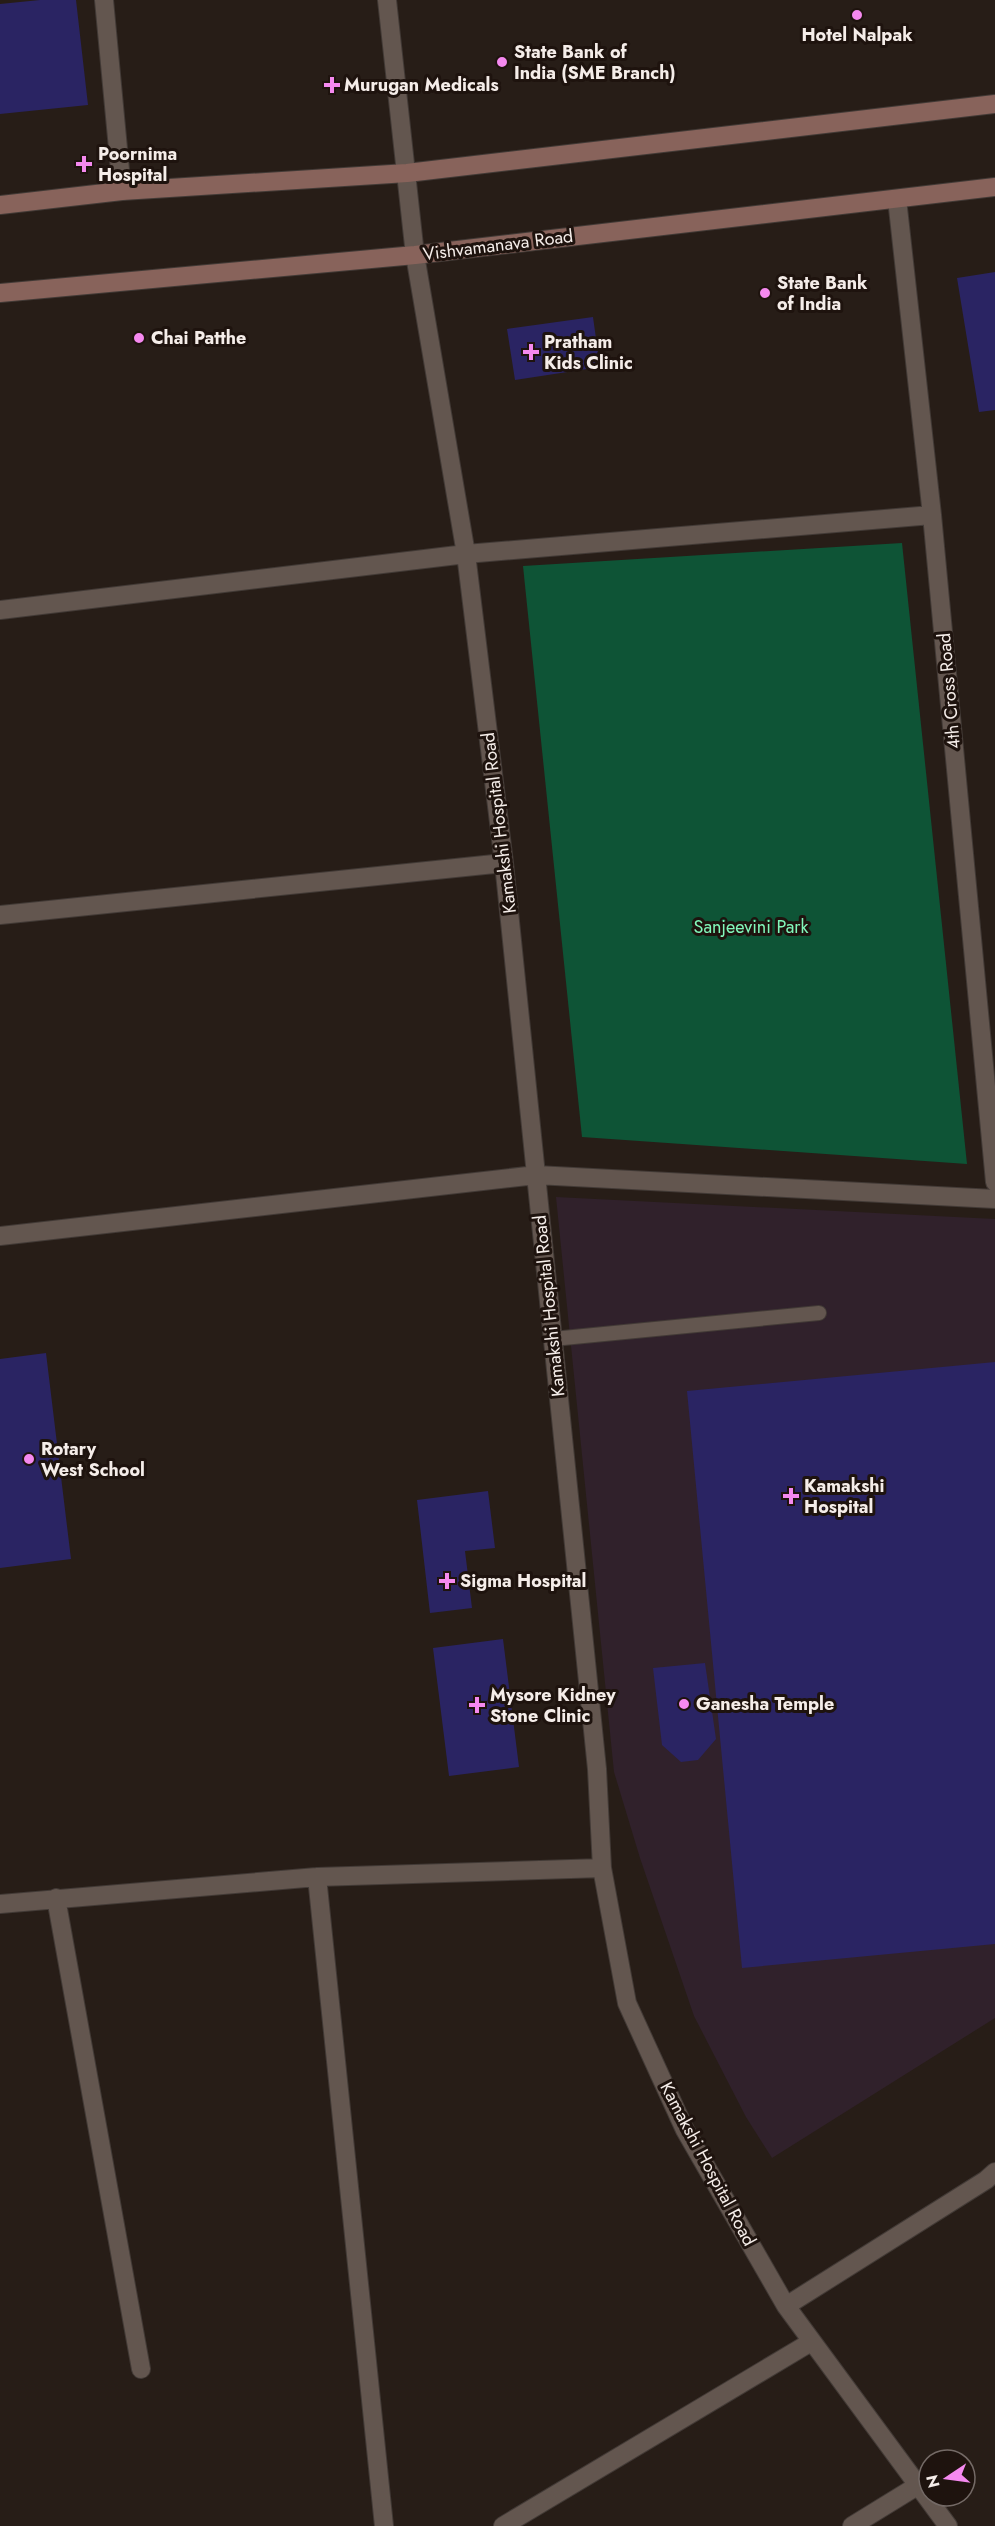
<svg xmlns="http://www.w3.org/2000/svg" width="995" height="2526" font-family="Jost,sans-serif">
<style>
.medical{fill:#30212b}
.green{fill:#0e5436}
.building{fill:#2a2463}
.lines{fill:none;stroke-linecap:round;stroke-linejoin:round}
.service-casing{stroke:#423a36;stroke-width:16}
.minor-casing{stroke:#423a36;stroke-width:20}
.secondary-casing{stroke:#423a36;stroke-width:20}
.service{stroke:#63564f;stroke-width:14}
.minor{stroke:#63564f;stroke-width:18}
.secondary{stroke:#88635b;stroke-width:18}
.poi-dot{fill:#f589ef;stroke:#1e130e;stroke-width:2}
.labels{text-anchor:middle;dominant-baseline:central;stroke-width:6;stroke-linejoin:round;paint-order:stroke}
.poi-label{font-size:18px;font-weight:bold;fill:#f5ede9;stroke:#1e130e;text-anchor:start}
.street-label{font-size:18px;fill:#f5ede9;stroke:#1e130e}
.park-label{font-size:18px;fill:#82f8bb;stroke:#1e130e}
</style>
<rect width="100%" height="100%" fill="#271d17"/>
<path class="medical" d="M556 1197 995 1219V2018L772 2158 746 2117 694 2016 640 1858 614 1772Z"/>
<path class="green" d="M902 543 967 1164 582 1137 523 566Z"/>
<path class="building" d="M40 0H76L88 105 0 114V4Z
M995 272V410L979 412 957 278Z
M593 317 600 367 515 380 507 329Z
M46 1353 71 1559 0 1568V1359Z
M995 1362V1944L742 1968 687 1391Z
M488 1491 495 1548 465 1551 472 1608 430 1613 417 1500Z
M503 1639 519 1767 449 1776 433 1648Z
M705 1663 716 1739 698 1760 681 1762 662 1745 653 1668Z"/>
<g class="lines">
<defs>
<path id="service" d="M553 1339 819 1313"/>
<path id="minor" d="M104 0 122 191
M387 0 415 255 466 554 504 863 597 1769 602 1868 627 2003 685 2130 786 2306 948 2526
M897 199 932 515 995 1182
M0 610 466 554 932 515
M0 915 504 863
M0 1236 536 1175 995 1199
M317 1877 384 2526
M56 1898 141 2369
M0 1904 317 1877 602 1868
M786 2306 986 2180 995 2172
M503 2526 811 2342
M852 2526 917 2486"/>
<path id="secondary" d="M0 205 122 191 407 173 995 104
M0 293 415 255 995 187"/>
</defs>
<use href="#service" class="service-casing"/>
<use href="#minor" class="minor-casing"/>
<use href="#secondary" class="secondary-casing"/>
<use href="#service" class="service"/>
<use href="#minor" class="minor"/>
<use href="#secondary" class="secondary"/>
</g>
<g class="poi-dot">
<circle cx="857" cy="15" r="6"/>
<circle cx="502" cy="62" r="6"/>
<path d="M329 76h6v6h6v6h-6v6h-6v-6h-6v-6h6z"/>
<path d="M81 155h6v6h6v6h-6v6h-6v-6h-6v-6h6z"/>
<circle cx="765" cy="293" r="6"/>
<circle cx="139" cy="338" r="6"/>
<path d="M528 343h6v6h6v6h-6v6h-6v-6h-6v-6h6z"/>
<circle cx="29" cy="1459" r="6"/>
<path d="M788 1487h6v6h6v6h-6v6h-6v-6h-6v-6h6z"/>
<path d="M444 1572h6v6h6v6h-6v6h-6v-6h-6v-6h6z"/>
<circle cx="684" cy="1704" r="6"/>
<path d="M474 1696h6v6h6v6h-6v6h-6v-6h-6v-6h6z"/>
</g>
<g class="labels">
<g class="poi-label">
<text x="857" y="35" text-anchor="middle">Hotel Nalpak</text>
<text x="514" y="52">State Bank of<tspan x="514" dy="21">India (SME Branch)</tspan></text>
<text x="344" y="85">Murugan Medicals</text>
<text x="98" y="154">Poornima<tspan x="98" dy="21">Hospital</tspan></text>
<text x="777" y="283">State Bank<tspan x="777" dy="21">of India</tspan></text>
<text x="151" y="338">Chai Patthe</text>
<text x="544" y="342">Pratham<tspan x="544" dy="21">Kids Clinic</tspan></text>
<text x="41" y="1449">Rotary<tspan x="41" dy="21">West School</tspan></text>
<text x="804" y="1486">Kamakshi<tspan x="804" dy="21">Hospital</tspan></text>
<text x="460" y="1581">Sigma Hospital</text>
<text x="490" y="1695">Mysore Kidney<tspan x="490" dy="21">Stone Clinic</tspan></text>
<text x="696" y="1704">Ganesha Temple</text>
</g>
<g class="street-label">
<text transform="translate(498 245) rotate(-7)">Vishvamanava Road</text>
<text transform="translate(949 691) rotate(-95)">4th Cross Road</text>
<text transform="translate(499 823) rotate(-97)">Kamakshi Hospital Road</text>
<text transform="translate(549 1306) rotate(-96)">Kamakshi Hospital Road</text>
<text transform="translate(708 2164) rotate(62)">Kamakshi Hospital Road</text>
</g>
<g class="park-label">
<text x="751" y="927">Sanjeevini Park</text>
</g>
</g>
<g transform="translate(947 2478) rotate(257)"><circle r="28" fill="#1e130e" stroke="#746a66" stroke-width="1.5"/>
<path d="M0-4.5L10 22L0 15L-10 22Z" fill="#f589ef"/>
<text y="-9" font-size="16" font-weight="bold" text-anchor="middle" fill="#f5ede9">N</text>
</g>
</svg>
